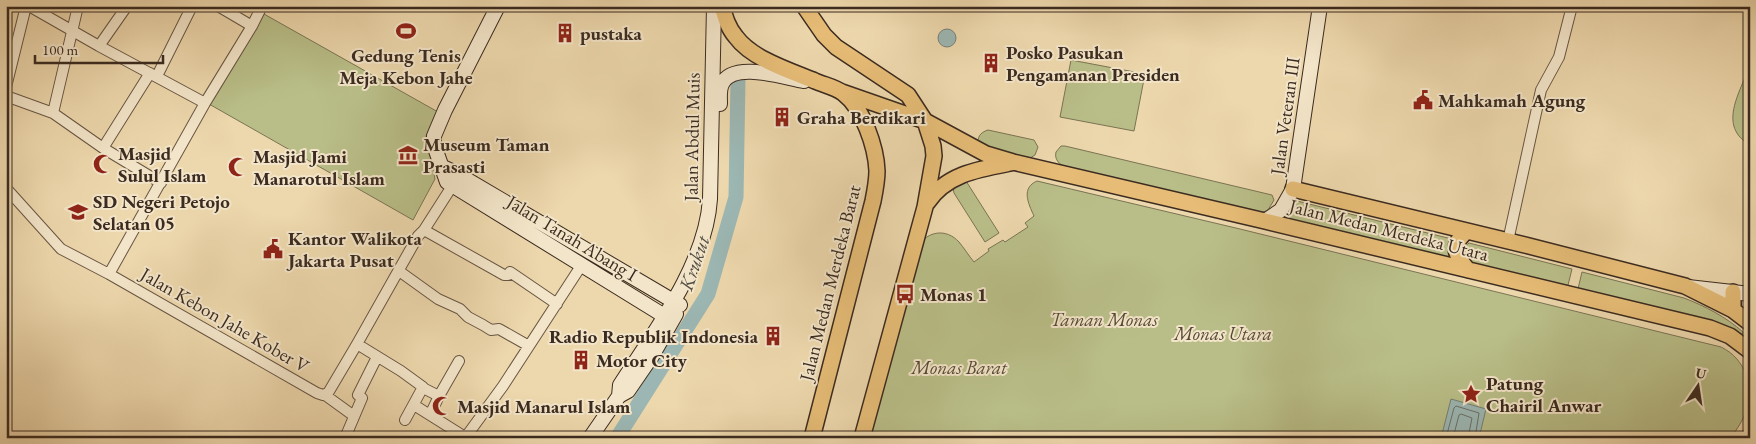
<svg xmlns="http://www.w3.org/2000/svg" width="1756" height="444" font-family="'EB Garamond',serif">
<style>
.green{fill:#b9be88;stroke:#7a7454}
.water{fill:#9cb7b3;stroke:#757f78}
.lines{fill:none;stroke-linecap:round;stroke-linejoin:round}
.shore{stroke:#6c716a;stroke-width:1}
.river{stroke:#9cb7b3;stroke-width:15}
.street-casing{stroke:#685643;stroke-width:12}
.secondary-casing{stroke:#3b2b20;stroke-width:16}
.primary-casing{stroke:#3b2b20;stroke-width:18}
.street{stroke:#f3e5c9;stroke-width:10}
.secondary{stroke:#f3e5c9;stroke-width:14}
.primary{stroke:#e6bc76;stroke-width:15}
.labels{text-anchor:middle;dominant-baseline:central;stroke-width:4;stroke-linejoin:round;paint-order:stroke}
.poi-label{font-size:19px;font-weight:bold;fill:#3b2b20;stroke:#f3e5c9;text-anchor:start}
.street-label{font-size:19px;fill:#3b2b20;stroke:#f3e5c9}
.park-label{font-size:19px;font-style:italic;fill:#544835;stroke:#f3e5c9}
.water-label{font-size:20px;font-style:italic;fill:#534e45;stroke:#f3e5c9}
</style>
<rect width="100%" height="100%" fill="#edd7ac"/>
<filter id="stains"><feTurbulence type="fractalNoise" baseFrequency=".004" numOctaves="4"/><feColorMatrix values="0 0 0 0 .2 0 0 0 0 .09 0 0 0 0 .02 0 0 0 .5 -.17"/></filter>
<radialGradient id="worn" r=".72"><stop offset=".6" stop-color="#630" stop-opacity="0"/><stop offset="1" stop-color="#630" stop-opacity=".3"/></radialGradient>
<path class="green" d="M264 14 438 112 426 136 435 179 413 220 209 104Z
M1071 60 1145 74 1134 131 1060 117Z
M1750 65V145C1717 126 1740 93 1750 65Z
M988 130 1034 140 1038 147 1035 155 1030 158 988 148 978 142C978 135 982 132 988 130Z
M1061 146H1065L1272 195 1274 200 1268 210 1259 214 1067 168C1060 165 1054 160 1056 152Z
M966 181 999 233 985 242 954 193 953 187Z
M1037 181 1240 229 1721 347C1746 359 1756 389 1745 414 1742 422 1736 430 1731 438H870L918 246C928 231 946 228 959 242 964 248 969 256 974 262L989 251 988 249 1003 240 1005 242 1028 227 1025 223 1034 216C1028 203 1021 188 1037 181Z
M1297 201 1456 240 1453 261 1281 219Z
M1469 243 1572 269 1567 289 1469 266C1466 258 1460 250 1469 243Z
M1582 272 1684 298C1705 306 1726 317 1743 332L1742 336 1577 293Z"/>
<path class="water" d="M938 38a9 9 0 1 1 18 0a9 9 0 1 1-18 0Z
M1451 399 1486 409 1479 438H1441Z"/>
<g class="lines">
<path class="shore" d="M1446 438 1454 408 1456 406 1479 413 1475 438
M1453 438 1459 415 1461 414 1472 418 1468 438"/>
<path class="river" d="M617 438 708 294 736 197 738 79"/>
<defs>
<path id="street" d="M29 6 99 46 205 103
M218 6 252 26
M99 46 127 6
M157 76 192 6
M6 87 26 6
M6 96 53 113 103 148 161 183
M53 113 78 6
M103 148 150 73
M6 188 61 249 109 274 317 393 323 395 328 393 357 344 418 236 424 230 456 180
M424 230 504 275H508L510 272 557 304
M1508 241 1541 90 1559 57 1572 6
M399 271 438 299 460 309 468 317 483 325 491 330 499 329 529 346
M109 274 205 103 252 26 262 6
M357 344 401 371 423 387 405 420
M423 388 439 396 459 361
M325 395 354 416
M414 405 465 437
M430 415 439 396
M345 438 362 398 358 395 377 357
M465 438 503 386 581 266"/>
<path id="secondary" d="M498 6 445 110 434 136V145L447 182 671 320
M720 104C720 97 719 90 722 84 733 60 785 78 804 81
M443 167 454 172 680 305
M1265 221 1281 210 1293 189 1320 6
M1688 287 1750 294
M619 396 628 391 652 356 676 314
M590 438 619 396 620 385C655 331 706 264 710 199L714 6"/>
<path id="primary" d="M722 6C725 17 728 28 736 37 752 59 791 71 815 81 824 85 835 87 843 93 863 108 876 147 877 171 877 181 875 191 873 201L812 438
M804 6 824 35 836 47 908 95 925 121 933 146 934 156 925 207 862 438
M842 92 925 121 986 154 1013 162 1265 221 1710 328 1730 336 1750 351
M1293 189 1529 246 1685 286 1733 310 1750 323
M927 203C946 174 979 169 1011 163
M1467 231C1450 245 1455 255 1468 270
M1733 292V310
M1749 438 1750 436"/>
</defs>
<use href="#street" class="street-casing"/>
<use href="#secondary" class="secondary-casing"/>
<use href="#primary" class="primary-casing"/>
<use href="#street" class="street"/>
<use href="#secondary" class="secondary"/>
<use href="#primary" class="primary"/>
</g>
<defs>
<symbol id="stadium-bare" viewBox="-9 -9 18 18"><path d="M0-5a6.5 5 0 1 0 0 10a6.5 5 0 1 0 0-10ZM-3.5-1.8h7v3.6h-7Z" fill="#8f2418" stroke="#f3e5c9" stroke-width="2.5" paint-order="stroke"/></symbol>
<symbol id="building-bare" viewBox="-9 -9 18 18"><path d="M-4-6H4V6H1V3H-1V6H-4ZM-2.5-4.3h1.7v1.8h-1.7ZM.8-4.3h1.7v1.8H.8ZM-2.5-1h1.7V.8h-1.7ZM.8-1h1.7V.8H.8Z" fill="#8f2418" stroke="#f3e5c9" stroke-width="2.5" paint-order="stroke"/></symbol>
<symbol id="civic-bare" viewBox="-9 -9 18 18"><path d="M-.6-6.5H3V-4.5H.6V-3L4-1V1h2V6H-6V1h2V-1L-.6-3ZM-1.2 2.5V6h2.4V2.5Z" fill="#8f2418" stroke="#f3e5c9" stroke-width="2.5" paint-order="stroke"/></symbol>
<symbol id="museum-bare" viewBox="-9 -9 18 18"><path d="M0-6L6-3V-2H-6V-3ZM-5-1h2V3h-2ZM-1-1h2V3h-2ZM3-1h2V3H3ZM-6 4H6V6H-6Z" fill="#8f2418" stroke="#f3e5c9" stroke-width="2.5" paint-order="stroke"/></symbol>
<symbol id="mosque-bare" viewBox="-9 -9 18 18"><path d="M3.5-4.9A6 6 0 1 0 3.5 4.9A5 5 0 1 1 3.5-4.9Z" fill="#8f2418" stroke="#f3e5c9" stroke-width="2.5" paint-order="stroke"/></symbol>
<symbol id="school-bare" viewBox="-9 -9 18 18"><path d="M0-5L7-2L0 1L-7-2ZM-4 1L0 2.5L4 1V4Q0 6-4 4Z" fill="#8f2418" stroke="#f3e5c9" stroke-width="2.5" paint-order="stroke"/></symbol>
<symbol id="bus-bare" viewBox="-9 -9 18 18"><path d="M-5-6H5V4H4V6H2V4H-2V6H-4V4H-5ZM-3.5-4V0h7V-4ZM-3.5 1.2v1.5H-2V1.2ZM2 1.2v1.5H3.5V1.2Z" fill="#8f2418" stroke="#f3e5c9" stroke-width="2.5" paint-order="stroke"/></symbol>
<symbol id="sight-bare" viewBox="-9 -9 18 18"><path d="M0-6L1.8-2.2L6-1.7L2.9 1.2L3.7 5.4L0 3.3L-3.7 5.4L-2.9 1.2L-6-1.7L-1.8-2.2Z" fill="#8f2418" stroke="#f3e5c9" stroke-width="2.5" paint-order="stroke"/></symbol>
</defs>
<g fill-rule="evenodd">
<use href="#stadium-bare" x="392" y="17" width="28" height="28"/>
<use href="#building-bare" x="551" y="19" width="28" height="28"/>
<use href="#building-bare" x="977" y="49" width="28" height="28"/>
<use href="#civic-bare" x="1409" y="86" width="28" height="28"/>
<use href="#building-bare" x="768" y="103" width="28" height="28"/>
<use href="#museum-bare" x="394" y="141" width="28" height="28"/>
<use href="#mosque-bare" x="89" y="150" width="28" height="28"/>
<use href="#mosque-bare" x="224" y="153" width="28" height="28"/>
<use href="#school-bare" x="64" y="198" width="28" height="28"/>
<use href="#civic-bare" x="259" y="235" width="28" height="28"/>
<use href="#bus-bare" x="891" y="280" width="28" height="28"/>
<use href="#building-bare" x="759" y="322" width="28" height="28"/>
<use href="#building-bare" x="567" y="346" width="28" height="28"/>
<use href="#sight-bare" x="1457" y="380" width="28" height="28"/>
<use href="#mosque-bare" x="428" y="392" width="28" height="28"/>
</g>
<g class="labels">
<g class="poi-label">
<text x="580" y="33">pustaka</text>
<text x="1006" y="52">Posko Pasukan<tspan x="1006" dy="22">Pengamanan Presiden</tspan></text>
<text x="406" y="55" text-anchor="middle">Gedung Tenis<tspan x="406" dy="22">Meja Kebon Jahe</tspan></text>
<text x="1438" y="100">Mahkamah Agung</text>
<text x="797" y="117">Graha Berdikari</text>
<text x="423" y="144">Museum Taman<tspan x="423" dy="22">Prasasti</tspan></text>
<text x="118" y="153">Masjid<tspan x="118" dy="22">Sulul Islam</tspan></text>
<text x="253" y="156">Masjid Jami<tspan x="253" dy="22">Manarotul Islam</tspan></text>
<text x="93" y="201">SD Negeri Petojo<tspan x="93" dy="22">Selatan 05</tspan></text>
<text x="288" y="238">Kantor Walikota<tspan x="288" dy="22">Jakarta Pusat</tspan></text>
<text x="920" y="294">Monas 1</text>
<text x="758" y="336" text-anchor="end">Radio Republik Indonesia</text>
<text x="596" y="360">Motor City</text>
<text x="1486" y="383">Patung<tspan x="1486" dy="22">Chairil Anwar</tspan></text>
<text x="457" y="406">Masjid Manarul Islam</text>
</g>
<g class="street-label">
<text transform="translate(1285 116) rotate(-82)">Jalan Veteran III</text>
<text transform="translate(692 137) rotate(-89)">Jalan Abdul Muis</text>
<text transform="translate(1389 230) rotate(14)">Jalan Medan Merdeka Utara</text>
<text transform="translate(572 238) rotate(31)">Jalan Tanah Abang I</text>
<text transform="translate(830 283) rotate(-76)">Jalan Medan Merdeka Barat</text>
<text transform="translate(225 320) rotate(30)">Jalan Kebon Jahe Kober V</text>
</g>
<g class="park-label">
<text x="1104" y="319">Taman Monas</text>
<text x="1223" y="333">Monas Utara</text>
<text x="959" y="367">Monas Barat</text>
</g>
<g class="water-label">
<text transform="translate(694 263) rotate(-71)">Krukut</text>
</g>
</g>
<rect width="1756" height="444" fill="none" stroke="#edd7ac" stroke-width="25"/>
<rect x="8" y="8" width="1741" height="429" fill="none" stroke="#3b2b20" stroke-width="2.5"/>
<rect x="12" y="12" width="1731" height="419" fill="none" stroke="#3b2b20"/>
<g transform="translate(1698 386) rotate(13)" stroke="#f3e5c9" stroke-width="4" paint-order="stroke">
<path d="M0-4L9 19L0 12L-9 19Z" fill="#3b2b20"/>
<text y="-8" font-size="14" font-weight="bold" text-anchor="middle" fill="#3b2b20">U</text>
</g>
<path d="M35 55v8h128v-8" fill="none" stroke="#3b2b20" stroke-width="2.5"/>
<text x="42" y="55" font-size="15" fill="#3b2b20" stroke="#f3e5c9" stroke-width="4" paint-order="stroke">100 m</text>
<rect width="100%" height="100%" filter="url(#stains)"/>
<rect width="100%" height="100%" fill="url(#worn)"/>
</svg>
